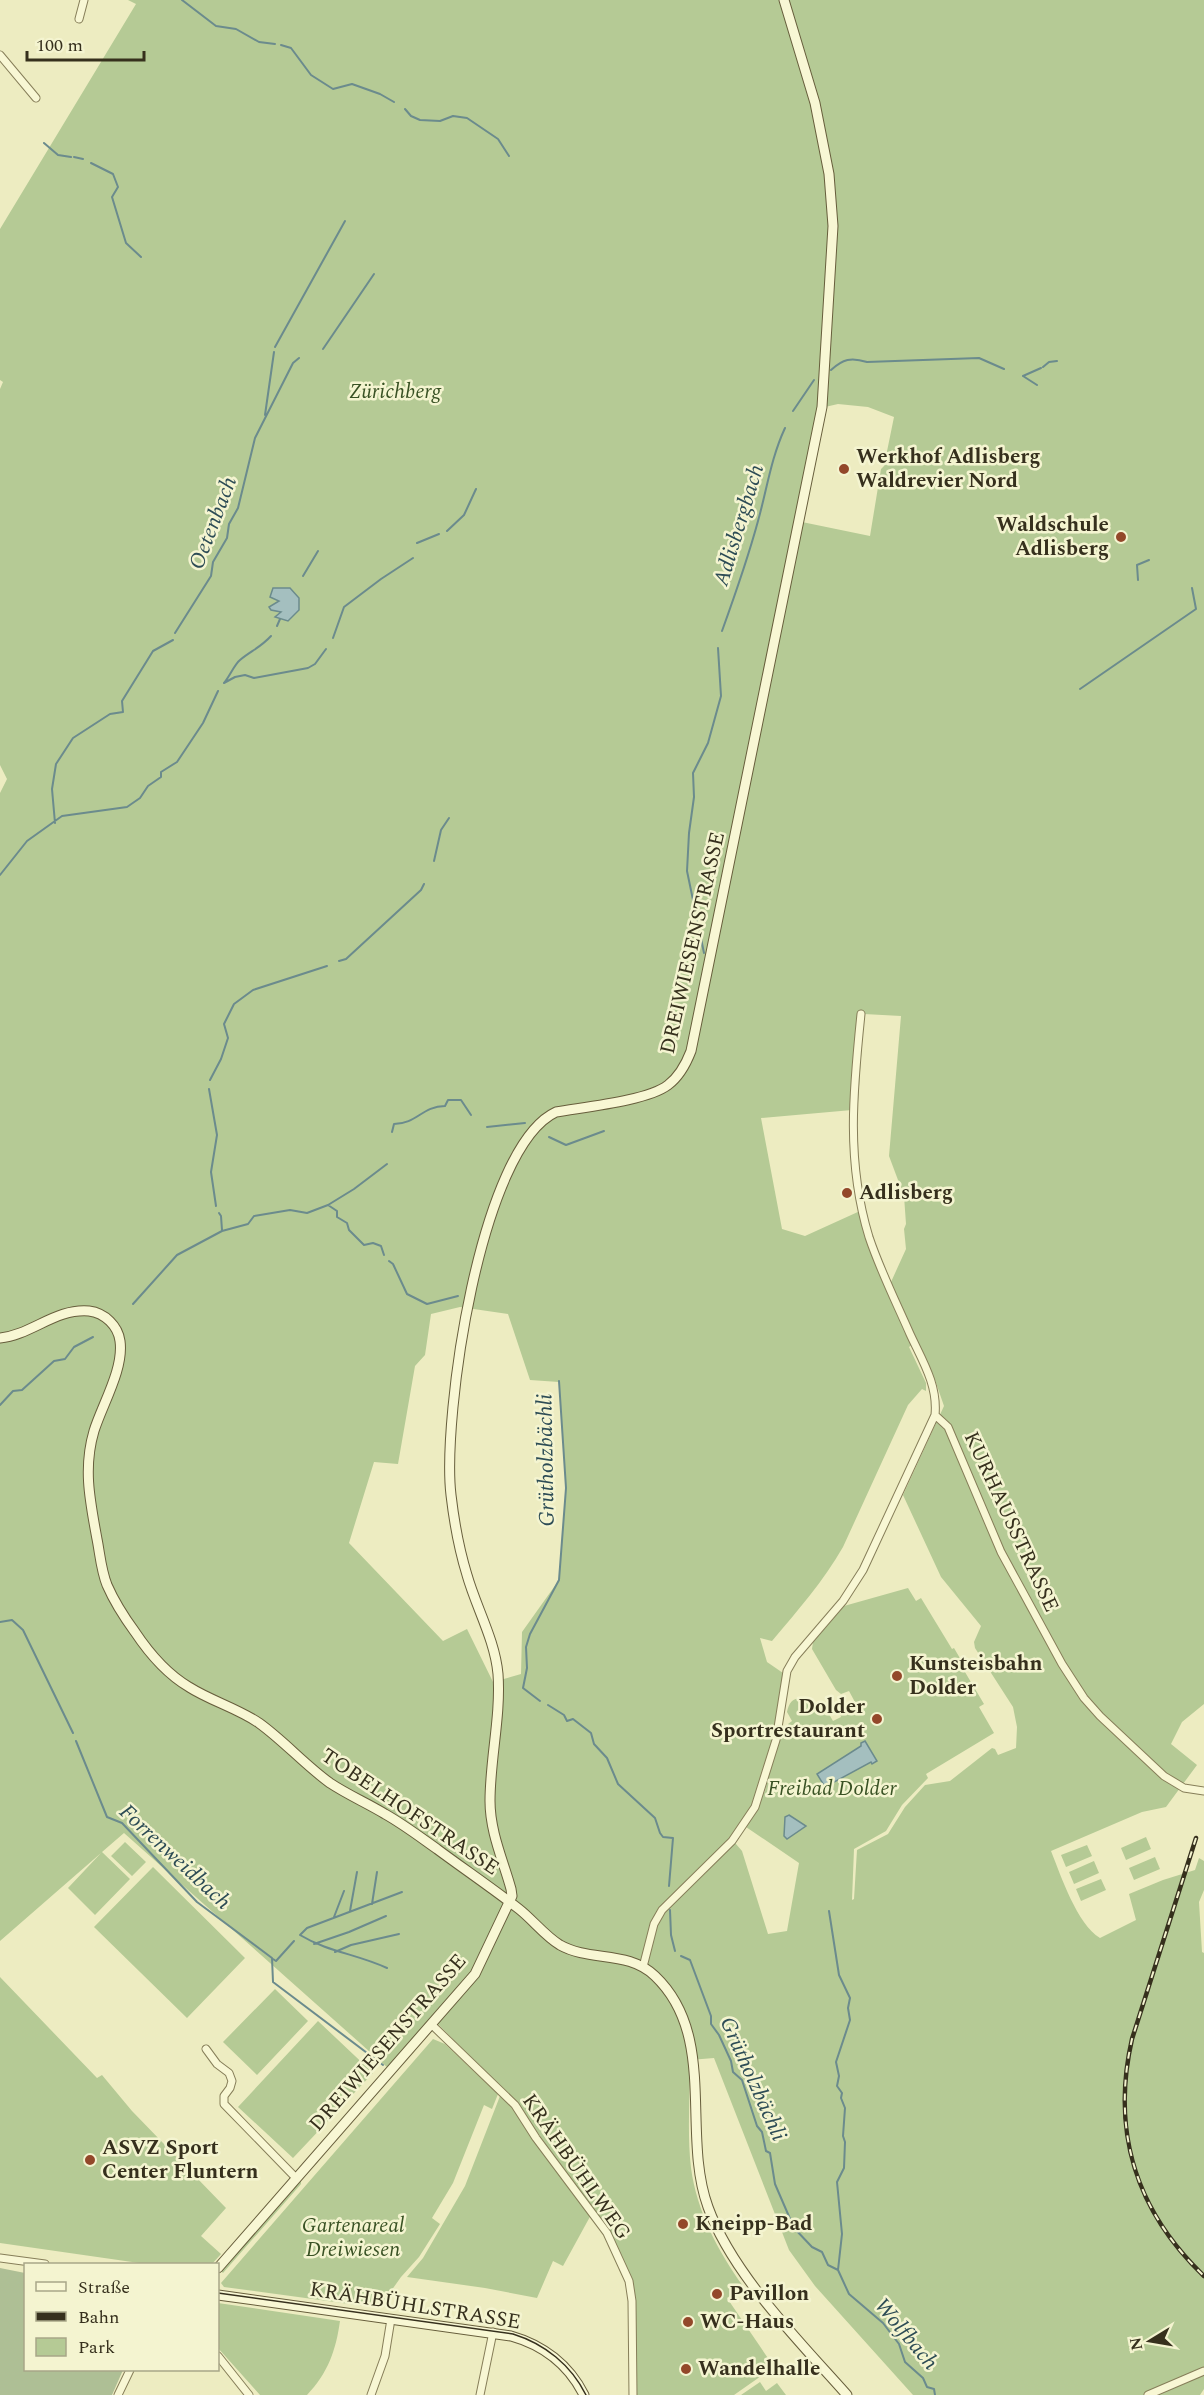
<svg xmlns="http://www.w3.org/2000/svg" width="1204" height="2395" font-family="Spectral,serif">
<style>
.green{fill:#b5ca95;fill-rule:evenodd}
.cemetery{fill:#aebf95}
.water{fill:#a4bfbf;stroke:#6b8b8d;stroke-width:1.5}
.lines{fill:none;stroke-linecap:round;stroke-linejoin:round}
.stream{stroke:#6b8b8d;stroke-width:2}
.street-casing{stroke:#867e59;stroke-width:9}
.secondary-casing{stroke:#675e3c;stroke-width:11}
.street{stroke:#f8f7d4;stroke-width:7}
.secondary{stroke:#f8f7d4;stroke-width:9}
.tram{stroke:#36301d;stroke-width:1.5}
.rail-casing{stroke:#36301d;stroke-width:4.5}
.rail{stroke:#f4f4d0;stroke-width:2;stroke-dasharray:7;stroke-linecap:butt}
.poi-dot{fill:#93482a;stroke:#f4f4d0;stroke-width:2}
.labels{text-anchor:middle;dominant-baseline:central;stroke-width:5;stroke-linejoin:round;paint-order:stroke}
.park-label{font-size:21px;font-style:italic;fill:#395224;stroke:#f4f4d0}
.poi-label{font-size:21px;font-weight:bold;fill:#36301d;stroke:#f4f4d0;text-anchor:start}
.street-label{font-size:21px;fill:#36301d;stroke:#f4f4d0}
.water-label{font-size:22px;font-style:italic;fill:#2d4c55;stroke:#f4f4d0}
</style>
<rect width="100%" height="100%" fill="#edecc1"/>
<path class="green" d="M128 0H1204V1704L1182 1722 1171 1744 1197 1765 1166 1807 1142 1812 1051 1851C1061 1876 1077 1924 1100 1938L1136 1920 1129 1894 1163 1880 1195 1870 1199 1858 1204 1861V1890L1199 1902 1202 1952 1204 1953V2389L1200 2395H913L815 2286 789 2250 714 2058 690 2060C690 2096 687 2133 691 2168 697 2212 718 2251 743 2286L727 2298 774 2367 734 2395H634L636 2324 632 2279 613 2239 518 2105 432 2018 388 2068 124 1833 102 1852 130 1879 95 1915 68 1888 101 1853 0 1941V793L7 779 0 765V389L3 382 0 380V229L136 4ZM838 404 868 407 894 417 884 466 881 469 870 536 802 522 825 407ZM864 1014 901 1016 889 1156 904 1196 906 1224 904 1229 906 1249 891 1282 886 1286 860 1211 805 1236 782 1229 761 1118 852 1110 856 1130ZM460 1307 508 1314 530 1380 559 1382 566 1488 559 1580 522 1632 521 1674 493 1682 467 1629 443 1641 349 1543 374 1462 398 1464 415 1366 425 1355 431 1314ZM917 1341 935 1380 944 1406 903 1495 941 1577 981 1626 974 1642 975 1648 1013 1707 1017 1727 1016 1748 998 1755 995 1749 992 1748 950 1781 925 1785 905 1807 888 1834 857 1850 854 1899 852 1900 854 1849 886 1831 902 1805 928 1778 926 1774 994 1733 979 1707 984 1704 959 1662 961 1660 954 1648 952 1649 921 1598 916 1601 908 1588 844 1606 813 1642 812 1649 836 1690 841 1694 849 1691 856 1704 840 1714 841 1717 833 1721 826 1709 821 1710 818 1706 813 1708 805 1699C795 1696 789 1701 787 1712L792 1721 788 1724 790 1728 777 1741 765 1791 746 1827 799 1863 787 1931 768 1934 742 1851 730 1837C737 1827 747 1817 752 1806 772 1765 775 1717 783 1673L767 1662 760 1638 772 1641C798 1610 823 1582 843 1547L908 1405 922 1389 926 1391V1383L909 1347Z
M1146 1837 1151 1849 1126 1860 1121 1848Z
M125 1842 146 1862 132 1876 111 1856Z
M1087 1845 1092 1856 1066 1867 1061 1855Z
M1155 1857 1160 1869 1134 1880 1129 1868Z
M1094 1861 1099 1873 1074 1884 1069 1872Z
M153 1867 245 1958 187 2018 94 1927Z
M1101 1879 1106 1890 1081 1901 1076 1889Z
M0 1977 97 2078 102 2075 132 2111 226 2208 201 2236 221 2254 212 2264H146L0 2243Z
M275 1989 308 2021 257 2075 223 2042Z
M318 2021 373 2073 293 2158 238 2107Z
M433 2039 445 2044 498 2094 492 2109 484 2105 453 2183 432 2218 440 2224 419 2257 401 2277 379 2308 224 2287 221 2283Z
M500 2096 513 2108 532 2138 592 2213 563 2266 553 2261 537 2298 485 2288 407 2277 423 2258 465 2186Z
M301 2178V2184L223 2273 221 2271Z
M218 2303 340 2321C336 2350 328 2373 307 2395H260L218 2348Z
M760 2382 766 2391 777 2383 786 2395H741Z"/>
<path class="cemetery" d="M0 2268 25 2273 26 2370H123L112 2395H0Z"/>
<path class="water" d="M273 588H290L299 598V610L288 621 275 617 281 612 271 610 269 607 279 601 270 597Z
M865 1741 877 1761 872 1764 871 1762 825 1787 817 1774 861 1746V1743Z
M789 1815 806 1826 787 1839 784 1836 785 1817Z"/>
<g class="lines">
<path class="stream" d="M182 0 216 26 236 29 259 42 275 44
M281 45 291 48 311 75 333 89 352 84 380 94 394 102
M405 109 411 116 420 120 440 121 453 116 467 118 498 139 509 156
M44 143 58 155 71 157
M74 157 83 159
M91 163 113 174 118 187 112 197 126 243 141 257
M275 347 345 221
M323 349 374 274
M1043 367 1049 362 1057 361
M831 370C843 359 851 357 867 362L979 358 1004 369
M1023 376 1041 368
M1023 376 1037 385
M793 411 814 380
M265 415 274 352
M447 531 464 515 476 489
M417 543 439 534
M303 576 318 551
M1138 580 1137 565 1149 560
M277 626 280 619
M722 631C735 595 748 558 758 521 767 489 771 458 785 428
M175 633 211 576 213 562 227 538 229 524 238 508 255 438 293 363 299 358
M333 638 344 607 381 579 413 558
M224 683 235 677 245 675 254 678 308 668 315 664 326 649
M224 683C230 676 234 665 240 660 251 651 261 647 271 636
M1080 689 1196 609 1192 588
M55 823 52 789 56 764 73 738 110 714 123 712 122 701 153 651 173 640
M434 861 441 830 449 818
M0 875 27 841 62 816 127 807 140 798 148 786 161 777V772L177 762 203 723 218 691
M704 953 687 871 689 833 694 797 693 773 708 743 721 696 718 648
M339 961 346 959 421 890 424 884
M210 1080 221 1059 228 1038 224 1024 234 1004 253 990 327 966
M209 1089 217 1135 211 1172 216 1206
M487 1127 525 1123
M392 1132 394 1124C417 1124 422 1106 445 1106L448 1100H461L471 1115
M549 1137 566 1145 604 1131
M328 1205 337 1211V1217L347 1223 349 1230 364 1245 373 1243 381 1246 384 1255
M219 1213 221 1216 222 1230
M389 1261 393 1264 407 1294 427 1304 458 1296
M133 1304 177 1255 222 1231 248 1224 254 1216 290 1210 307 1213 328 1205 354 1189 387 1164
M0 1405 13 1391 22 1390 54 1361 65 1359 74 1347 93 1337
M0 1622 12 1620 23 1630 73 1733
M540 1701 523 1688 527 1668 526 1647 530 1634 559 1580 566 1488 559 1381
M548 1705 564 1715 567 1721 573 1719 591 1733 594 1744 607 1758 618 1784 655 1818 660 1833 663 1837 673 1838 669 1886
M76 1741 107 1817 122 1823 197 1902 272 1958 273 1982 383 2065
M372 1904 377 1872
M670 1910 671 1935 675 1951
M350 1911 357 1872
M829 1911 839 1975 850 1998 848 2008 850 2020 836 2062 839 2076 837 2086 842 2093 841 2098 845 2108 843 2136 845 2142 844 2168 837 2182 842 2234 838 2270 849 2294 883 2323 899 2344 905 2362 923 2378 927 2387 934 2389 935 2395
M334 1917 344 1891
M314 1944 349 1932 386 1916
M335 1952 351 1945 399 1934
M681 1956 690 1960 711 2016V2024L719 2035 731 2061 733 2072 742 2080 757 2126 762 2132 766 2151 770 2153 775 2184 794 2228 812 2247 822 2252 828 2265 838 2270
M273 1959 276 1961 294 1941
M387 1968C357 1954 328 1952 300 1935L307 1928 402 1892"/>
<defs>
<path id="street" d="M79 19 84 0
M0 55 36 98
M935 1415 948 1427 1001 1552 1062 1664 1084 1698 1100 1716 1164 1776 1184 1788 1204 1791
M643 1967 654 1924 662 1910 732 1841 755 1807 776 1740 787 1671 795 1657 843 1601 863 1570 935 1415C938 1385 922 1360 910 1334 896 1302 880 1270 869 1237 846 1162 853 1091 861 1014
M431 2024 515 2105 536 2138 607 2233 629 2281 632 2301 633 2395
M206 2049 217 2064 229 2073 232 2081 230 2088 224 2096V2104L296 2178
M0 2258 45 2264
M218 2356 249 2395
M118 2395 130 2370
M371 2395 385 2356 391 2319
M480 2395 493 2332
M1148 2395 1204 2371"/>
<path id="secondary" d="M0 1338C31 1335 56 1308 89 1311 105 1313 118 1326 120 1341 124 1369 102 1405 94 1431 83 1468 90 1501 97 1539 100 1554 101 1570 107 1585 114 1601 124 1617 135 1632 149 1653 167 1674 189 1687 211 1701 237 1708 259 1723 284 1741 305 1765 330 1783 348 1795 367 1803 385 1814 403 1824 420 1837 437 1849 464 1869 492 1888 519 1909 533 1920 545 1936 560 1945 590 1962 628 1950 655 1976 718 2036 681 2133 708 2207 732 2274 800 2342 847 2395
M218 2268 475 1974 512 1896 511 1889C503 1860 490 1832 490 1801 490 1759 501 1716 498 1674 495 1640 476 1607 467 1575 459 1549 454 1521 451 1495 442 1418 480 1147 556 1112 584 1107 647 1101 668 1085 680 1076 686 1064 691 1051L822 407 833 226 829 174 815 103 784 0
M218 2295 511 2336C543 2345 569 2365 584 2395"/>
</defs>
<use href="#street" class="street-casing"/>
<use href="#secondary" class="secondary-casing"/>
<use href="#street" class="street"/>
<use href="#secondary" class="secondary"/>
<path class="tram" d="M218 2293 513 2334C545 2344 571 2365 586 2395"/>
<defs>
<path id="rail" d="M1196 1838 1132 2039C1111 2131 1136 2211 1204 2276"/>
</defs>
<use href="#rail" class="rail-casing"/>
<use href="#rail" class="rail"/>
</g>
<g class="poi-dot">
<circle cx="844" cy="469" r="6"/>
<circle cx="1121" cy="537" r="6"/>
<circle cx="847" cy="1193" r="6"/>
<circle cx="897" cy="1676" r="6"/>
<circle cx="877" cy="1719" r="6"/>
<circle cx="90" cy="2160" r="6"/>
<circle cx="683" cy="2224" r="6"/>
<circle cx="717" cy="2294" r="6"/>
<circle cx="688" cy="2322" r="6"/>
<circle cx="686" cy="2369" r="6"/>
</g>
<g class="labels">
<g class="park-label">
<text x="395" y="392">Zürichberg</text>
<text x="832" y="1789">Freibad Dolder</text>
<text x="353" y="2226">Gartenareal<tspan x="353" dy="24">Dreiwiesen</tspan></text>
</g>
<g class="poi-label">
<text x="856" y="457">Werkhof Adlisberg<tspan x="856" dy="24">Waldrevier Nord</tspan></text>
<text x="1109" y="525" text-anchor="end">Waldschule<tspan x="1109" dy="24">Adlisberg</tspan></text>
<text x="859" y="1193">Adlisberg</text>
<text x="909" y="1664">Kunsteisbahn<tspan x="909" dy="24">Dolder</tspan></text>
<text x="865" y="1707" text-anchor="end">Dolder<tspan x="865" dy="24">Sportrestaurant</tspan></text>
<text x="102" y="2148">ASVZ Sport<tspan x="102" dy="24">Center Fluntern</tspan></text>
<text x="695" y="2224">Kneipp-Bad</text>
<text x="729" y="2294">Pavillon</text>
<text x="700" y="2322">WC-Haus</text>
<text x="698" y="2369">Wandelhalle</text>
</g>
<g class="street-label">
<text transform="translate(693 943) rotate(-77)">DREIWIESENSTRASSE</text>
<text transform="translate(1011 1522) rotate(65)">KURHAUSSTRASSE</text>
<text transform="translate(410 1812) rotate(34)">TOBELHOFSTRASSE</text>
<text transform="translate(388 2043) rotate(-49)">DREIWIESENSTRASSE</text>
<text transform="translate(576 2167) rotate(55)">KRÄHBÜHLWEG</text>
<text transform="translate(415 2306) rotate(9)">KRÄHBÜHLSTRASSE</text>
</g>
<g class="water-label">
<text transform="translate(213 523) rotate(-69)">Oetenbach</text>
<text transform="translate(739 525) rotate(-73)">Adlisbergbach</text>
<text transform="translate(546 1460) rotate(-91)">Grütholzbächli</text>
<text transform="translate(175 1857) rotate(43)">Forrenweidbach</text>
<text transform="translate(753 2079) rotate(66)">Grütholzbächli</text>
<text transform="translate(906 2334) rotate(50)">Wolfbach</text>
</g>
</g>
<rect x="24" y="2263" width="195" height="108" fill="#f4f4d0" stroke="#a8a688" stroke-width="1.5"/>
<rect x="36" y="2282" width="30" height="9" fill="#f8f7d4" stroke="#a8a688" stroke-width="1.5"/>
<text x="78" y="2293" font-size="18" fill="#36301d">Straße</text>
<rect x="36" y="2312" width="30" height="9" fill="#36301d" stroke="#a8a688" stroke-width="1.5"/>
<text x="78" y="2323" font-size="18" fill="#36301d">Bahn</text>
<rect x="36" y="2338" width="30" height="18" fill="#b5ca95" stroke="#a8a688" stroke-width="1.5"/>
<text x="78" y="2353" font-size="18" fill="#36301d">Park</text>
<g transform="translate(1150 2341) rotate(259)" stroke="#f4f4d0" stroke-width="4.5" paint-order="stroke">
<path d="M0-4.5L10 22L0 15L-10 22Z" fill="#36301d"/>
<text y="-9" font-size="16" font-weight="bold" text-anchor="middle" fill="#36301d">N</text>
</g>
<path d="M27 51v9h117v-9" fill="none" stroke="#36301d" stroke-width="3"/>
<text x="36" y="51" font-size="18" fill="#36301d" stroke="#f4f4d0" stroke-width="4.5" paint-order="stroke">100 m</text>
</svg>
